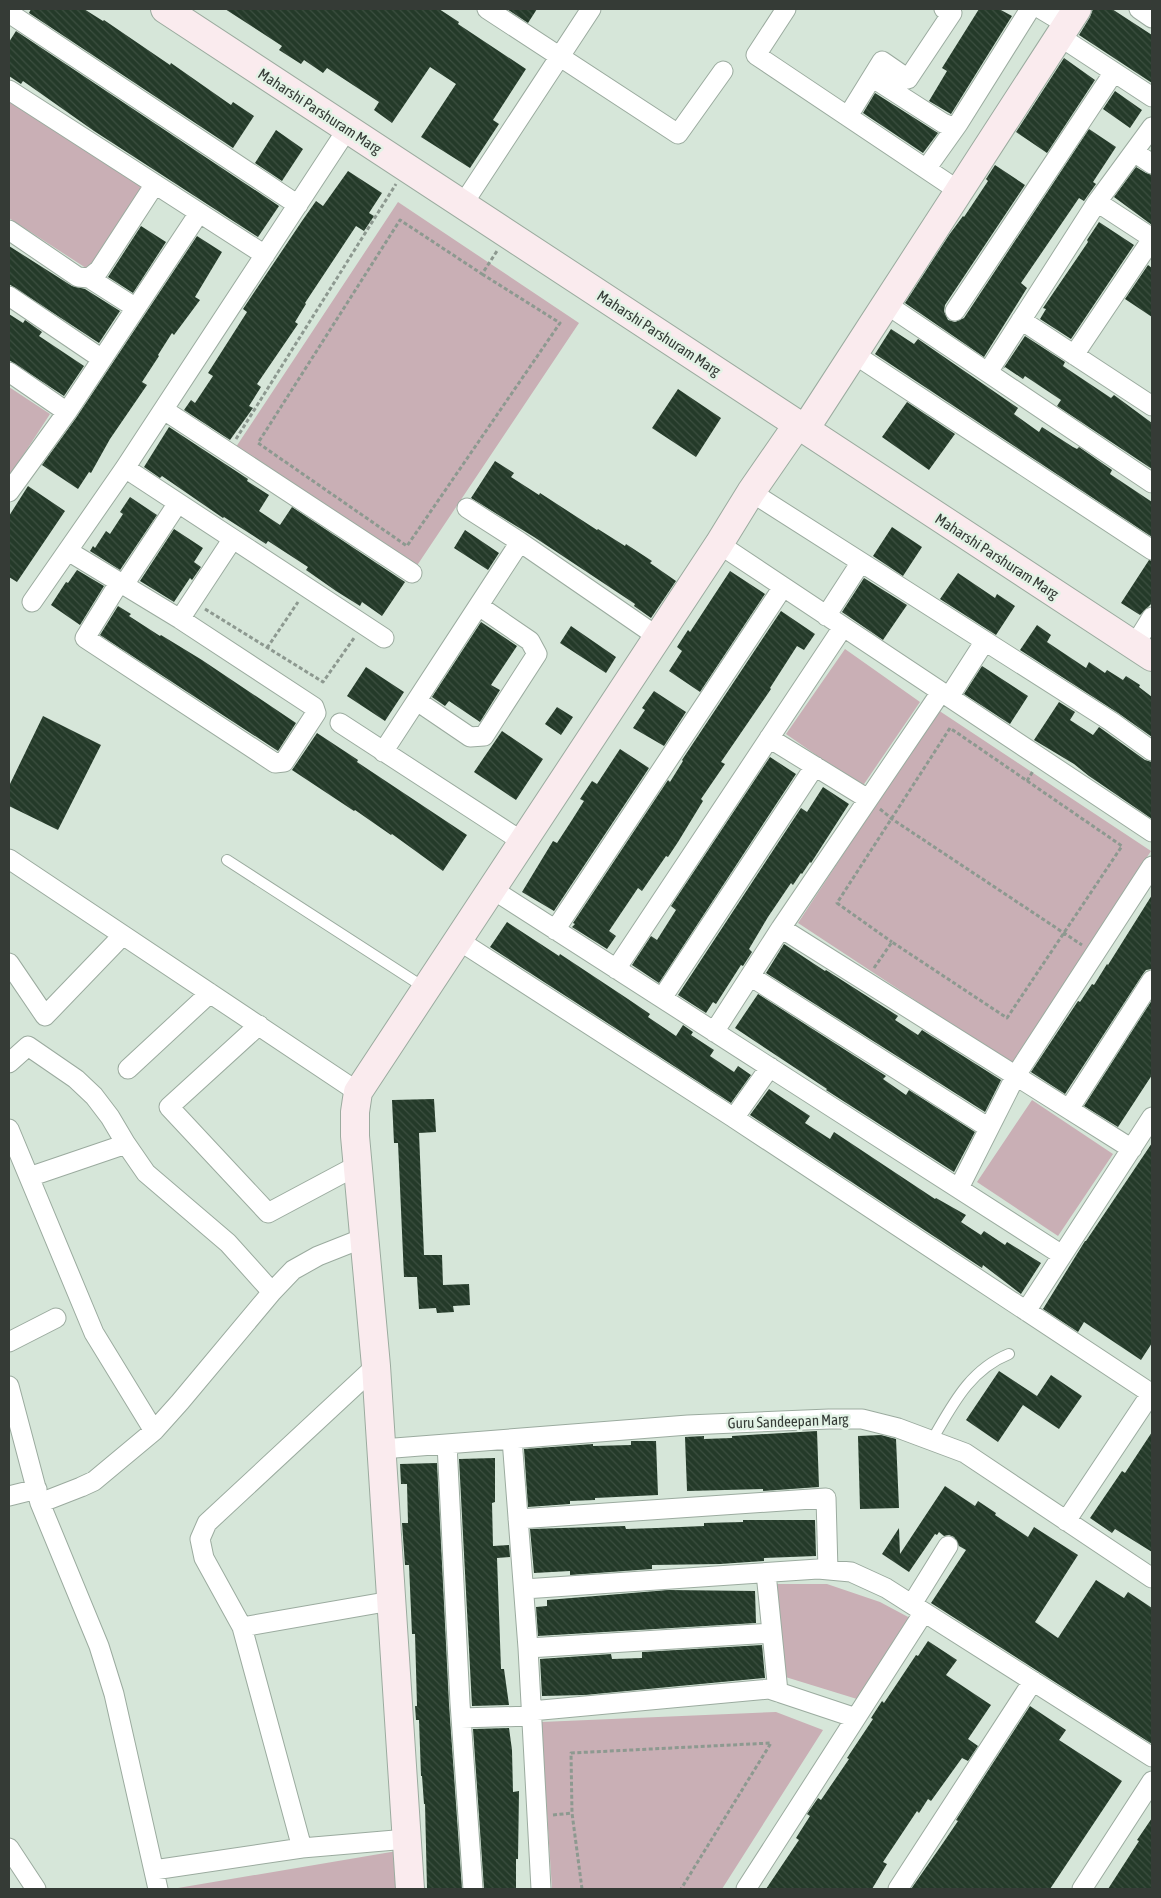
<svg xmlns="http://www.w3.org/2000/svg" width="1161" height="1898" font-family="'Asap Condensed',sans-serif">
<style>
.green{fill:#c9afb5}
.building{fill:url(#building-back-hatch)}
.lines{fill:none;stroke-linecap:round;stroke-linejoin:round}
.lane-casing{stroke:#9bab9f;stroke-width:12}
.street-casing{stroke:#9bab9f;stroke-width:21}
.secondary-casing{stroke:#9bab9f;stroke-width:30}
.path{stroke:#8d9990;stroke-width:3;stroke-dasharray:4 2.5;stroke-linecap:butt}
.lane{stroke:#fff;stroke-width:10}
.street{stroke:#fff;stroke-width:19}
.secondary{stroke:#faebee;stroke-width:28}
.labels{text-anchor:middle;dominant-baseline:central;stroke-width:5;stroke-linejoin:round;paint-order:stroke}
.street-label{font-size:15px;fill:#353b36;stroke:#e3f3e6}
</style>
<defs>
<pattern id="building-back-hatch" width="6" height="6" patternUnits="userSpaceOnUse" patternTransform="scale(1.25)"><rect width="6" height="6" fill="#243a29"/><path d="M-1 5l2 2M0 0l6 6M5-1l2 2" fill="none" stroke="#3c4f40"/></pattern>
</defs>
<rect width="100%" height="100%" fill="#d6e6d9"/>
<path class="green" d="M9 100 143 187 89 270 9 218Z
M398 202 579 323 412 573 232 453Z
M9 387 50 414 9 477Z
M845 649 920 702 862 787 786 734Z
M938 710 1151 851 1012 1064 798 923Z
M1032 1100 1113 1154 1058 1236 977 1182Z
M772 1584H827L880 1602 910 1618 857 1699 779 1675Z
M776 1712 823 1730 722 1889H552L541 1722Z
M397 1851 398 1889H172Z"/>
<path class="building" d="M31 9H84L103 21 104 20 170 65 171 63 231 105 233 102 254 116 233 148 29 13Z
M225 9H439L459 22 458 24 526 69 493 120 499 124 470 168 421 137 456 84 430 67 392 123 374 110 379 102 327 68 323 73 304 60 301 64 279 50 282 46Z
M507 9H537L528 23Z
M979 9H999L1012 16 951 114 929 101 947 71 942 68Z
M1093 9H1112L1152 35V83L1079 35 1090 17Z
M16 31 279 206 258 237 94 131 23 81 21 84 9 76V42Z
M1064 58 1095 80 1047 153 1016 132Z
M1115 91 1142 110 1130 128 1103 109Z
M875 93 938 133 923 153 863 113Z
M1089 129 1116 147 1093 182 1096 184 1084 201 1079 198 1021 283 1027 288 984 357 905 303 949 235 963 216 964 217 988 181 986 179 995 165 1025 185 945 305 944 311 948 320 955 322 964 318Z
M276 130 303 149 282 181 255 163Z
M1136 167 1146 173 1152 175V225L1114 197Z
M348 171 382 193 369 213 374 216 364 231 356 226 305 303 306 304 295 322 298 324 257 384 261 387 249 406 253 408 230 440 184 410 191 400 195 403 213 376 208 373 247 312 243 309 302 221 316 201 323 206Z
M1099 222 1134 245 1071 339 1040 319 1046 309 1043 308 1088 242 1087 240Z
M141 226 166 242 133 293 108 277Z
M197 236 222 252 195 297 200 300 174 335 172 333 158 355 159 356 142 382 147 385 110 439 91 473 89 472 78 489 42 465 76 418Z
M9 246 72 286 85 289 120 311 99 343 9 284Z
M1148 265 1152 268V317L1125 299Z
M9 314 23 323 25 320 42 332 39 336 84 366 64 396 9 360Z
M891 329 914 344 918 339 1018 408 1014 414 1039 432 1042 427 1073 447 1077 449 1079 447 1112 470 1110 474 1152 502V537L875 354Z
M1025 336 1065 362 1063 366 1111 398 1114 395 1152 423V469L1057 406 1061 400 1025 376 1023 379 1005 367 1003 369Z
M678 389 721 418 696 457 652 428Z
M907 402 955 434 929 470 882 437Z
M169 427 248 479 247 481 269 495 259 511 280 525 292 507 405 582 382 616 362 602 360 606 336 591 306 570 308 567 268 541 266 544 224 517 223 518 162 476 160 478 144 467Z
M495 461 514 473 511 477 539 495 540 493 597 530 598 529 625 546 626 544 652 561 650 563 676 581 651 618 634 606 635 604 534 537 471 498Z
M28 486 65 511 17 582 9 577V516Z
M130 497 157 515 120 570 90 551 93 546 95 548 106 531 110 534 123 514 120 512Z
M892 527 922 547 903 576 873 556Z
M174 529 203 548 194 562 201 567 192 580 190 578 174 602 140 581Z
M465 530 499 553 488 570 454 548Z
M1149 560 1152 561V603L1140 615 1121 603Z
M77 570 104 586 80 625 51 605 66 582 68 583Z
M730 571 765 594 700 692 669 671 682 651 677 647 688 630 690 632Z
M958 573 995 598 997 594 1015 606 996 635 940 599Z
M864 578 907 605 883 640 842 612Z
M118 606 131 614 129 616 160 636 161 635 202 660 296 723 278 751 100 635Z
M781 611 815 634 804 650 797 646 770 688 771 689 721 762 725 764 701 799 703 801 678 842 668 857 666 856 642 891 638 888 609 931 616 936 607 949 572 927 575 924 573 923 668 780 670 782 683 761 682 760Z
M481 622 517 646 491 685 500 690 480 722 449 701 445 706 432 697Z
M1037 625 1051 635 1047 642 1086 668 1089 662 1105 673 1107 670 1123 680 1126 676 1140 685 1139 687 1152 697V737L1118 713 1020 650Z
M571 626 616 657 606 673 560 643Z
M982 666 1028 696 1010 724 964 694Z
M366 667 404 692 385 721 347 696Z
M654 691 686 712 664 746 633 728 645 710 642 708Z
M1059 702 1075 712 1070 720 1093 735 1099 727 1145 760 1152 762V819L1089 776 1074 764 1034 740Z
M557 707 573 717 561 735 545 724Z
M43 716 101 745 58 830 9 806V786Z
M502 731 543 759 516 800 474 772Z
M317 733 358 760 357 762 467 835 443 871 392 834 391 835 355 810 354 811 292 770Z
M620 749 649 768 554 911 522 892 553 841 557 843 572 820 584 801 580 799 592 781 597 784Z
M770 757 796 774 659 983 632 965 651 936 657 940 676 910 671 906Z
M823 787 849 804 811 863 810 862 802 874 801 873 793 885 791 883 768 917 749 949 752 952 743 966 741 965 716 1004 713 1002 706 1013 678 995 801 808 807 812Z
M1152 895V969L1146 970 1143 974 1065 1094 1031 1072 1078 1001 1080 1002 1092 984 1094 985 1107 964 1108 965Z
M507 922 559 956 560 954 628 999 650 1014 648 1017 676 1036 683 1025 693 1032 691 1035 714 1050 710 1056 734 1072 738 1066 751 1075 731 1103 490 947Z
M784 944 825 971 826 970 898 1016 895 1020 918 1035 922 1030 1001 1080 985 1112 766 973Z
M758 994 886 1076 883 1079 906 1095 909 1090 975 1132 954 1172 837 1097 826 1090 827 1089 735 1028Z
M1152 1000V1075L1118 1127 1084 1106Z
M769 1089 810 1116 805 1123 830 1139 834 1132 935 1199 936 1198 966 1215 961 1222 981 1235 984 1231 1005 1245 1007 1242 1041 1263 1021 1294 983 1265 982 1268 750 1115Z
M434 1099 436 1132 419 1133 424 1255H442L443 1285 469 1284 470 1305 453 1306 454 1312 437 1313 436 1308 419 1309 417 1277H404L398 1143H394L392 1100Z
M1152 1143V1343L1141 1360 1084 1322 1078 1332 1043 1309 1085 1241H1086Z
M999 1371 1037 1396 1051 1375 1082 1396 1059 1429 1023 1405 998 1442 966 1420Z
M817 1431 819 1487 763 1491V1489L687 1491 685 1437 704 1436V1439L732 1438V1436Z
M1152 1432V1552L1115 1529 1112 1533 1090 1518 1122 1471 1125 1473Z
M881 1435 896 1439 899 1508 860 1509 858 1436Z
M631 1441H656L658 1495 595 1498V1500L570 1501V1504L528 1507 524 1449 593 1444V1446L631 1445Z
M495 1458V1502L492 1503 493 1546 509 1545 510 1557 497 1558 501 1669H504L509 1705 472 1706 459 1459Z
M437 1463 449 1704 462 1889H427L425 1804H424L422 1776H421L419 1720H416L415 1706H417L415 1634H412L409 1565H405L402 1523H408L407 1484H401L400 1464Z
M945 1486 975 1506 978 1501 996 1513 995 1515 1028 1537 1034 1527 1078 1555 1035 1622 1058 1638 1096 1580 1124 1598 1128 1592 1152 1608V1744L931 1603 966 1550 959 1546 954 1537 949 1535 944 1536 939 1532 937 1535 935 1534 909 1572 882 1554 899 1528 900 1554Z
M743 1520H815L816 1556 764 1558V1561L720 1564 652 1565V1569L570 1575V1571L534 1573 530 1529 625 1526 626 1529 657 1528 704 1526V1523L743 1522Z
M668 1590 755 1591 756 1623 538 1636 536 1607 547 1606V1600Z
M928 1641 957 1660 946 1675 991 1705 968 1739 978 1746 968 1761 962 1758 931 1801 928 1799 919 1813 917 1811 883 1862 887 1864 872 1889H766L799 1840 796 1838 810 1816 807 1814 816 1801 818 1798 821 1800 849 1759 847 1758 873 1719 871 1718 882 1701 884 1703 916 1655 918 1656Z
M762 1645 765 1678 585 1695 542 1696 540 1659 611 1654 612 1659 642 1658V1652Z
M1030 1706 1066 1730 1059 1740 1122 1781 1050 1889H911L943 1843 958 1821 956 1820Z
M509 1728 512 1750 513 1792 519 1791 518 1859H516V1888L484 1889 473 1729Z
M1152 1818V1889H1108L1139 1841 1137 1840Z"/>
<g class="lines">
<defs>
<path id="lane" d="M227 860 425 988
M932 1440C952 1406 969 1370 1009 1354"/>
<path id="street" d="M487 9 678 134 723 71
M786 9 756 55 959 191
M1041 9 1066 24
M1139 9 1152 18
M9 13 298 205
M1059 36 1152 97
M873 78 943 123 950 126 958 124 1030 9
M9 90 265 255
M848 116 882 61 908 79 952 13 944 9
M1134 152 1152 164
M926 169 958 124
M1097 202 1152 238
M463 204 591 9
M9 230 78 277 89 278 99 270 155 184
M89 278 136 308
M9 296 102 359
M886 304 1152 483
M955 311 1114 72
M1021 320 1152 406
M854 354 1152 550
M1074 355 1152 239
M9 372 67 412
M988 372 1097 202 1152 127
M164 410 412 573
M125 468 384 638
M9 492 67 412 199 213
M751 492 1112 722 1152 751
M467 508 520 542
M719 544 1152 832
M68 551 180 619 314 707 316 713 284 762 275 763 85 638 119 583
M123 586 178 503
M32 602 125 468 348 128
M826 616 861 562
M180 619 232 540
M1134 646 1152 617
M949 697 985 641
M417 701 470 737 484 736 537 654 530 641 479 606
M340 723 523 842
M769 738 868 799
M383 752 520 542 658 637
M9 859 358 1092
M492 889 1062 1255
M781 928 1132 1149
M555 930 783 587
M458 940 734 1118 770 1067
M9 963 45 1016 123 935
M616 969 843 627
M750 976 989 1128
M662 998 815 766
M259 1025 169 1107 268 1213 358 1165
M714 1032 781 928 941 692
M9 1063 28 1046 76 1079 94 1096 110 1117 126 1144 146 1173 228 1243 272 1292
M128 1069 210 993
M1069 1109 1152 980
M734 1118 1152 1394
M9 1129 94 1333 154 1431
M29 1177 126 1144
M959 1188 1016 1075 1152 866
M1026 1311 1152 1117
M9 1342 56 1318
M9 1386 40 1503 99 1646 114 1694 158 1889
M512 1439 528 1648 541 1889
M447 1444 460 1703 473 1889
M382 1449 688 1425 829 1419H862L898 1428 965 1453 1152 1578
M9 1496 37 1489
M40 1503 81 1487 94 1481 154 1431 180 1402 272 1292 293 1270 318 1256 366 1237
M518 1519 826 1498 828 1570
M1066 1521 1152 1392
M766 1573 778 1692
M524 1589 818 1569 851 1572 886 1588 1152 1757
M391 1601 242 1627 302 1848 407 1839
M912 1604 948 1546
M242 1627 204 1558 200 1539 207 1523 376 1366
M528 1648 772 1633
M531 1711 769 1689 856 1718
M461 1718 532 1716
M9 1848 36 1889
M154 1870 302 1848
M746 1889 924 1612
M898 1889 1033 1681
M1082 1889 1152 1781"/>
<path id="secondary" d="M165 9 1152 657
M805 429 1077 9
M410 1889 376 1366 355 1136V1112L358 1092 719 544 751 492 798 424"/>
</defs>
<use href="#lane" class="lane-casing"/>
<use href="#street" class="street-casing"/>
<use href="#secondary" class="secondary-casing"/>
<path class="path" d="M482 274 560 323 407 546 258 443 400 220 482 274 497 251
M236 439 396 184
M205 609 323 682 354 638
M267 648 298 602
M1027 781 1033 771
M880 809 892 819 1082 945
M874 968 892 942 1007 1018 1122 846 950 728 837 903 892 942
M553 1815 572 1813
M582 1889 572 1813 571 1753 771 1743 681 1889"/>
<use href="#lane" class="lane"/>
<use href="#street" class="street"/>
<use href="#secondary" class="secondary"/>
</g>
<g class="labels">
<g class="street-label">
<text transform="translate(320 111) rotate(33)">Maharshi Parshuram Marg</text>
<text transform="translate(659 333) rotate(33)">Maharshi Parshuram Marg</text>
<text transform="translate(997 556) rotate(33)">Maharshi Parshuram Marg</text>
<text transform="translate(788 1421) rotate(-2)">Guru Sandeepan Marg</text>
</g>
</g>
<rect width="1161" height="1898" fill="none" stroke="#353b36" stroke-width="20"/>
</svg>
